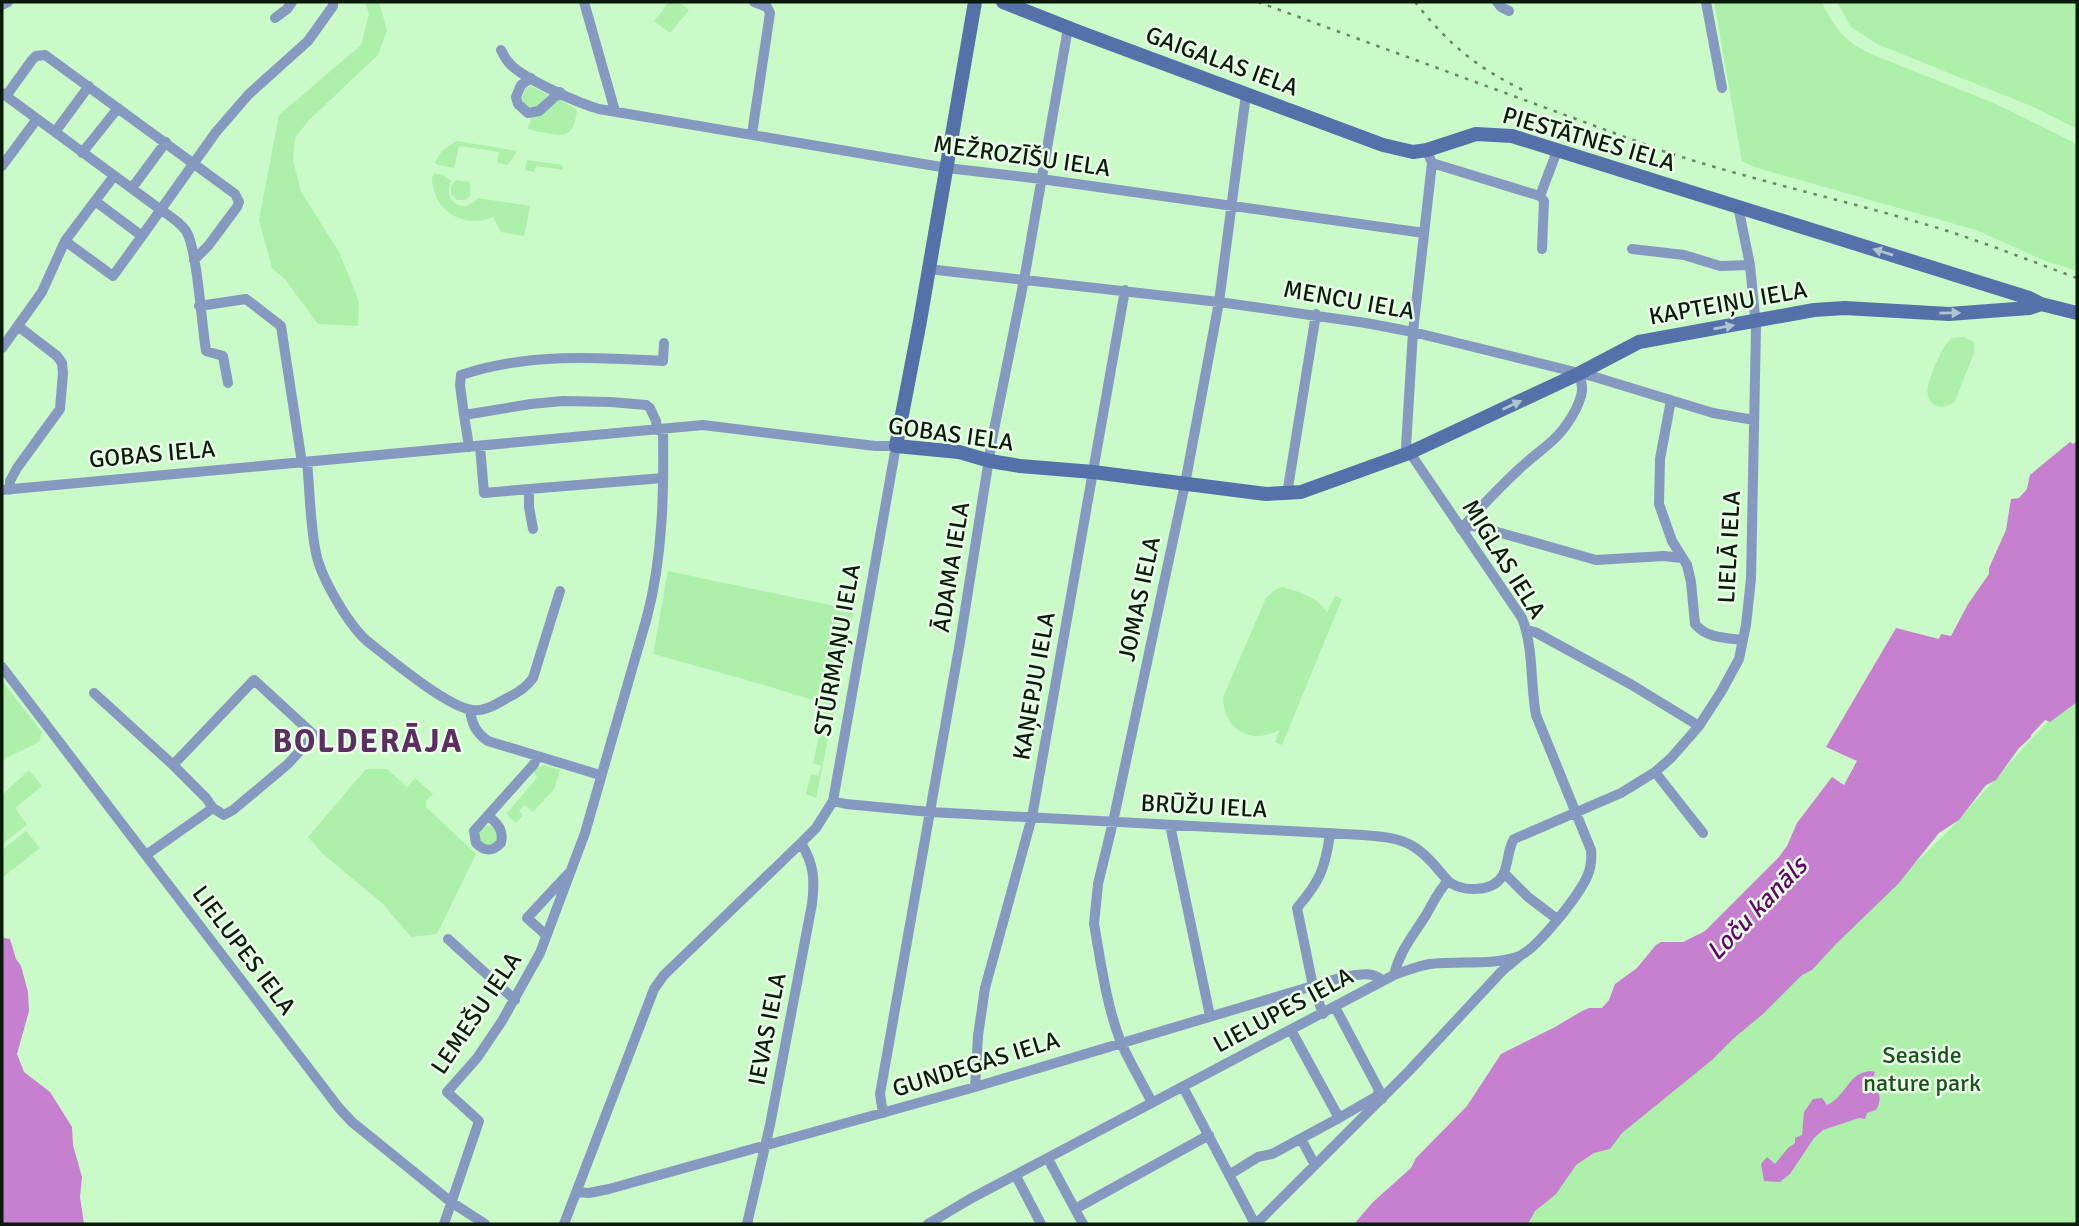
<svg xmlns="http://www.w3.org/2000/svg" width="2079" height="1226" font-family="Signika,sans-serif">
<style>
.green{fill:#acf0aa}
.water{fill:#c77fcf}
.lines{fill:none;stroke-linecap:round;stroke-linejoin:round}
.street{stroke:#8699c0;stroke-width:10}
.secondary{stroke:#5671a9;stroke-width:14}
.rail{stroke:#668665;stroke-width:2.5;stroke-dasharray:3.5 7;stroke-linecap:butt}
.oneway{fill:#afc6d0}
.labels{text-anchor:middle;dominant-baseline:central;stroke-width:5;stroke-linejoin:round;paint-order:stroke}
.street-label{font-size:24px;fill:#0a1b09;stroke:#ebfeea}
.park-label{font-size:24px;fill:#1c511d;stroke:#ebfeea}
.water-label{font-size:26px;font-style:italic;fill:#600069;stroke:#ebfeea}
.district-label{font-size:32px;font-weight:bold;letter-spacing:2px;fill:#5c2e61;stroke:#ebfeea}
</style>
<rect width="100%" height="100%" fill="#cafac8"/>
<path class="green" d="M365 2H379L387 30 378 55 309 120 295 138 293 160 301 192 339 252 359 301 358 326 318 324 284 278 272 268 259 220 279 115 361 45 369 14Z
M669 2H679L689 10 670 33 654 21Z
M1714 2H1822C1835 29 1844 41 1871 54L1996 104 2077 144V271L2043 260 1976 230 1754 167 1742 161Z
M1837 2H2077V129L2031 106 1877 44 1851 27Z
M531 86 548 95 536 109 525 104 522 99 525 89Z
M559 99 577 110C574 133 569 138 546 133 540 132 534 131 528 129L531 118Z
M457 141 517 151 508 165 497 163 499 152 459 146 454 168 437 165 435 162 442 151Z
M527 160 562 165 563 170 536 166 534 172 525 170Z
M434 173 443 175 451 181C442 203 464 215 478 198L530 206 524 236 501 232 493 217C463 230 432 210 432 177Z
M456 180 470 182V196L465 200H457L451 194V186Z
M1964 337 1974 342V353L1955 401C1942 413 1924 405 1928 386 1930 376 1944 341 1953 338 1957 337 1961 337 1964 337Z
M668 571 854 610 816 798 806 794 811 774 818 776 821 766 813 763 826 704 747 680 653 654Z
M1282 587C1298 591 1320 598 1327 613L1335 596 1342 599 1282 745 1275 742 1279 730C1251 746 1223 729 1223 697L1266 598 1273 591Z
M2 681 42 732 39 742 6 758 2 763Z
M2077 689V1224H1522L1591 1147 1868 910 1953 826Z
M543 765 560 770 554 789 533 812 524 805 519 811 523 815 516 823 506 814 537 778 533 770Z
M366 769H387L407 787 415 778 433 794 426 801V807L476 854 437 934 411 937 383 904 323 854 308 837Z
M29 770 42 786 15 808 27 825 2 844V795Z
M487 825 496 828 498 840 493 846 481 845 478 831Z
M26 831 40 848 2 878V850Z"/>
<path class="water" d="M2077 441V702L2050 722 2045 720 2031 735V737L2019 748 1996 780 1986 785 1959 820 1939 833 1898 884 1836 944 1812 970 1802 975 1763 1014 1733 1039 1712 1060 1622 1133 1610 1149 1594 1153 1576 1165 1556 1194 1535 1211 1528 1224H1354L1373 1202 1411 1168 1416 1158 1467 1106 1501 1054 1555 1027 1582 1011 1589 1008H1602L1609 1000 1615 984 1637 968 1656 945 1661 942H1683L1705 931 1779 857 1787 846 1797 823 1832 777 1844 785 1857 761 1826 747 1896 628 1939 639 1941 634 1951 636 1968 604 1989 574V568L2006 530 2011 499 2019 498 2027 489 2030 475 2070 442 2073 444Z
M2 934 4 938 10 939 16 959 21 966 28 992 29 1011 17 1054 24 1072 50 1092 72 1127 73 1145 82 1177 80 1197 84 1224H2Z
M1871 1071 1875 1072 1872 1081C1879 1092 1883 1098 1876 1110L1867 1113 1865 1119 1859 1118 1823 1130 1814 1138 1790 1174 1780 1182 1764 1181 1761 1164 1767 1157 1775 1164 1788 1148 1795 1143V1138L1802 1135 1804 1112 1813 1099 1822 1098 1827 1105C1847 1096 1848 1072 1871 1071Z"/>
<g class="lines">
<path class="street" d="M584 2 615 111
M1497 2 1501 7 1509 11
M1706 2 1722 88
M2 5 8 2
M275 18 287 9 292 2
M501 50C503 54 506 60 510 64 524 79 578 103 599 109L947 168 1041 179 1424 233
M531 78 521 85 516 97 518 104 528 113 539 111 560 92
M2 93 161 210C170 216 180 222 186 231 197 247 202 328 206 351L223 356 228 383
M6 96 32 60 36 56 45 55 235 194 239 202 237 207 208 246 194 260
M55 132 89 86
M752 134 770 13 767 7 754 2
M82 153 118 108
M1429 156 1432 163 1540 196 1544 201 1542 249
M2 166 37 119
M132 188 166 142
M1540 196 1557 151
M95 201 114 176
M65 241 113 276 142 236
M1632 249 1684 255 1720 266 1750 265
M928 269 1219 302 1366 323 1413 332 1595 377 1713 413 1754 420
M199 306 246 299 281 326 302 463
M2 348 42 292 65 241 95 201 142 236 216 132 249 94 308 41 333 6V2
M1671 400 1660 459 1659 504 1672 541 1687 565 1691 582 1695 624C1706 638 1726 638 1743 640
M464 415 460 385 461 375C527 353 595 357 663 361L664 343
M480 446 484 493 529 489
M469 447 464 415 531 404 563 401 611 402 646 405 650 408 656 421 657 430
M307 462C310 491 310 525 316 553 321 578 348 624 367 641 390 659 446 706 472 710 484 712 497 704 507 698 518 693 526 688 533 678L560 591
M2 490 703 425 875 446H896L833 801 816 828 801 843 664 975 654 989 564 1224
M10 490V481L17 468 60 409 63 373 62 363 57 356 18 326
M1287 494 1316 314
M533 529 529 507V489L663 478
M1461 529 1471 526 1480 527 1596 560 1664 556 1682 558
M1461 529C1479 509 1498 489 1517 471 1542 447 1559 442 1576 409 1582 396 1585 387 1578 374
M1527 630 1535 632 1632 685 1699 726
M2 667 339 1108 352 1122 451 1202 485 1224
M94 693 173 765 206 798 213 808 146 855
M470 710C472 724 476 733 488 741L600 775
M173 765 254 680 314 735 288 764 233 810 224 815 213 808
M1655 772 1703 833
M833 801 846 804 930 812 1363 835C1410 838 1418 845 1448 881 1438 891 1433 903 1426 915 1413 936 1400 950 1394 975
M488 815C497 824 504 829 501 843 492 852 485 852 476 843L474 831 534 764 537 756
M1170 825 1210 1016
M1504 873 1528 897 1557 919
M1448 881C1461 892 1493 893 1503 875 1509 863 1507 850 1514 839L1621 793 1655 772 1671 758 1699 726 1721 692 1739 659 1746 625 1751 579 1756 327 1750 265 1738 206
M546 935 527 918 568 874
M448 939 515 1000
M1335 1007 1379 1090 1377 1096
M1323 1014 1313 986 1297 908C1320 881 1325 869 1330 834
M1291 1030 1339 1118 1377 1096 1382 1099
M975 1087 978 1036 985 988 1032 817 1125 290
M1183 1087 1255 1224
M1152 1103C1142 1082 1129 1062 1120 1040 1106 1003 1101 963 1094 924L1098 884 1113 822 1185 484 1219 302 1246 94
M883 1113 880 1094 960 642 992 440 1024 280 1068 28
M1301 1139 1315 1165
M1048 1159 1083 1224
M1229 1175 1258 1157 1272 1154 1339 1118
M1016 1176 1041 1224
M577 1192 589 1193 609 1189 975 1087 1343 977C1357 975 1372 970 1383 981
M1075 1209 1209 1135
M444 1224 479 1121 447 1092 477 1058 502 1021 540 953 585 833 647 617C663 556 664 491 663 429
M747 1224 770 1125 812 904C815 880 814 864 801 843
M928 1224 970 1199 1394 975C1406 971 1417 966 1430 964 1458 960 1489 966 1517 957 1536 951 1578 896 1587 877 1591 868 1592 860 1591 850L1536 715C1530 683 1534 649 1522 618L1406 447 1413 332 1432 163
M1256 1224 1409 1071 1502 971 1519 957"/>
<path class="secondary" d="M975 2 920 321 896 446 959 452 990 461 1020 466 1093 472 1266 494 1301 492 1409 453 1578 374 1639 342 1814 310 1845 308 1949 314 2029 308 2041 304 2077 313
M1003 2 1079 32 1383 145 1413 152 1427 150 1476 134 1512 136 2029 298 2041 304"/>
<path class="rail" d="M1258 2 1663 151C1748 179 1835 198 1921 223 1974 238 2025 259 2077 278
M1415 2C1448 44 1477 68 1525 91"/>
</g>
<defs><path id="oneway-solid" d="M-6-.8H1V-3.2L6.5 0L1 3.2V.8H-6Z" transform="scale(1.75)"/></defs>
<g class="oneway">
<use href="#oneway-solid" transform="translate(1883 252) rotate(-163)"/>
<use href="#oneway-solid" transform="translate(1950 313) rotate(-1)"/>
<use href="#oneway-solid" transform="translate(1724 327) rotate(-10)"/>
<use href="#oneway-solid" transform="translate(1512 405) rotate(-25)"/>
</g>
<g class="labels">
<g class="street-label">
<text transform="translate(1222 61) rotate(20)">GAIGALAS IELA</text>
<text transform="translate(1589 139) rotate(16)">PIESTĀTNES IELA</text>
<text transform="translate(1022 156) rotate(8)">MEŽROZĪŠU IELA</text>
<text transform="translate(1349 300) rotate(10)">MENCU IELA</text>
<text transform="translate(1728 303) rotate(-10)">KAPTEIŅU IELA</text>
<text transform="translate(951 434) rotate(8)">GOBAS IELA</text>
<text transform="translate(152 454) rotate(-5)">GOBAS IELA</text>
<text transform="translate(1729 547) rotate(-87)">LIELĀ IELA</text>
<text transform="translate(1504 559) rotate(58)">MIGLAS IELA</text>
<text transform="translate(951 567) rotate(-81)">ĀDAMA IELA</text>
<text transform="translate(1139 599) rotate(-78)">JOMAS IELA</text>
<text transform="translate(837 650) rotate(-80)">STŪRMAŅU IELA</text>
<text transform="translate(1034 686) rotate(-80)">KAŅEPJU IELA</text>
<text transform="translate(1204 806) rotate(3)">BRŪŽU IELA</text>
<text transform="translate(244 950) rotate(53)">LIELUPES IELA</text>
<text transform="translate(1283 1010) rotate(-28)">LIELUPES IELA</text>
<text transform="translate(476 1013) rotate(-56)">LEMEŠU IELA</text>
<text transform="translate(767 1029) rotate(-79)">IEVAS IELA</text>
<text transform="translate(976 1064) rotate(-17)">GUNDEGAS IELA</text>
</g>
<g class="park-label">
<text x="1922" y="1055">Seaside<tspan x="1922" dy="28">nature park</tspan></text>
</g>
<g class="water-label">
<text transform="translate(1757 909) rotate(-46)">Loču kanāls</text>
</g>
<g class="district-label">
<text x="368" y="741">BOLDERĀJA</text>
</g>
</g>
<rect width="2079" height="1226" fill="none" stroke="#0a1b09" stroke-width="7"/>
</svg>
